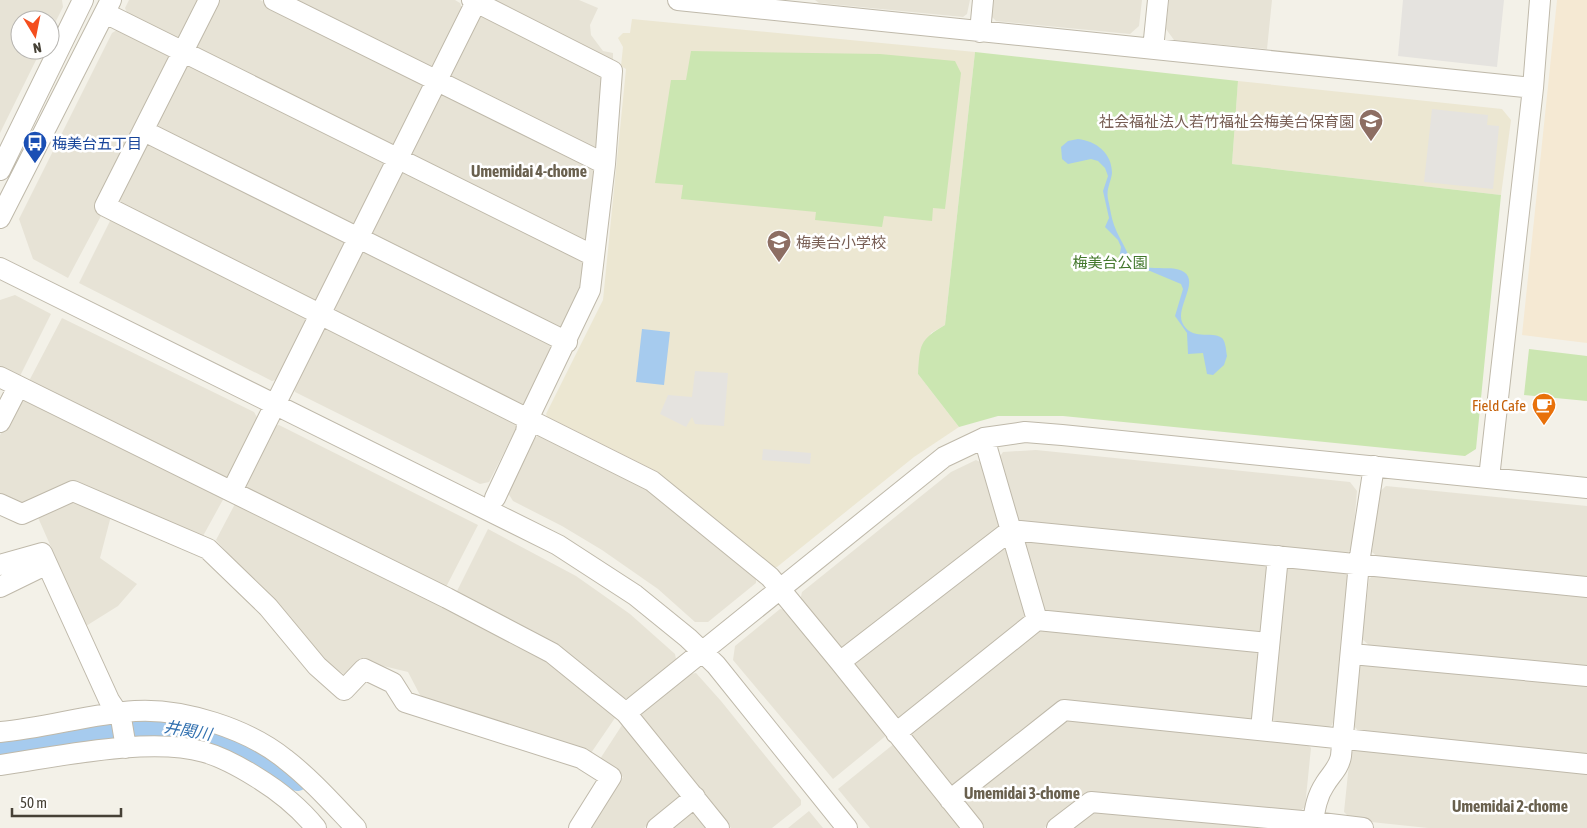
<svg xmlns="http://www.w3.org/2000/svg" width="1587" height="828" font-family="'Asap Condensed','Noto Sans JP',sans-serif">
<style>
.residential{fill:#e7e3d6}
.commercial{fill:#f5e9d3}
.education{fill:#ece7d2}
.green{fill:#cbe6b1}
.parking{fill:#e5e3df}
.water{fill:#a6cbee}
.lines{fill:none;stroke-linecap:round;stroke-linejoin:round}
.river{stroke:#a6cbee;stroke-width:26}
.minor-casing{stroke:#bfb9aa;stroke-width:22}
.minor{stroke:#fff;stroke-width:20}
.labels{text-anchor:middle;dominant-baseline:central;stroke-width:5;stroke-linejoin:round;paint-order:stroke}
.education-label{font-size:15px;fill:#785e54;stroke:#fff;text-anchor:end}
.transit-label{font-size:15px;fill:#164399;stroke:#fff;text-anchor:start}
.park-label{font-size:15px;fill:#42772b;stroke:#fff}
.food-label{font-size:15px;fill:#c56008;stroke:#fff;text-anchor:end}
.neighbourhood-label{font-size:16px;font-weight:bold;fill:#69604e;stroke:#fff}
.water-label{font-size:16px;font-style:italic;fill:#3271b0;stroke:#fff}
</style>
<rect width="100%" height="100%" fill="#f3f1e8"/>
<path class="residential" d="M0 0H62L63 7 50 33V20H20V50H41L0 133Z
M129 0H201L183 36 175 39 128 15 125 8Z
M217 0H260L421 81 424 88 397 143 389 146 197 49 196 42Z
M292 0H455L460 3 463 10 436 65 428 68Z
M488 0H579L598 8 590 25 591 35 603 51 613 53V63Z
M815 0H970L967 14 963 17 819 3Z
M991 0H1142L1139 26 1130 34 996 21 990 15Z
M1169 0H1272L1267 49 1174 40 1166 29Z
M485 15 602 73 605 80 598 145 592 149 451 79 449 72 475 18Z
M120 28 167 51 171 60 96 209 101 216 68 278 33 259 19 219 112 33Z
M191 64 382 159 385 166 358 221 351 224 159 128 157 121 183 68Z
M444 92 591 165 595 173 589 237 581 242 413 158 410 149 437 95Z
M152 142 343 237 346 245 319 300 310 302 120 207 118 199 146 145Z
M406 171 581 258 586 265 583 291 567 326 559 329 373 236 371 227 397 175Z
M111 219 305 316 307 323 279 379 272 381 79 283Z
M366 249 540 335 556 349 528 404 520 407 334 314 331 306 360 251Z
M15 295 51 314 20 376 0 367V300Z
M62 318 254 412 259 421 231 476 224 479 29 381Z
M328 327 515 421 517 427 489 482 480 484 295 392 293 384 320 329Z
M26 396 225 496 203 536 68 484 20 506 0 501V435L18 399Z
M279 425 478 525 445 589 246 490 244 483 273 426Z
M541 434 643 484 756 576V583L708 622H695L658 589 602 550 562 526 513 501 508 493 535 438Z
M1036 450 1350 482 1357 491 1352 549 1345 555 1022 522 1014 516 998 459 1003 452Z
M976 460 984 464 1001 519 998 528 847 650 838 648 800 601 802 592 951 472Z
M1386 486 1587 506V580L1380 559 1372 552 1377 494Z
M73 500 111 516 100 558 137 584 118 606 86 626 36 513Z
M236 502 544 655 617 715 591 753 428 701 420 695 408 672 371 663 349 678 319 656 216 540Z
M488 529 576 576 630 614 675 654 676 659 630 698H621L455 595Z
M1020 536 1264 561 1270 568 1265 627 1257 634 1042 612Z
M1008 540 1031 614 901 719 893 717 855 669 857 660Z
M1290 564 1342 569 1349 575 1334 719 1332 725 1326 729 1277 724 1269 717 1284 570Z
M1376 573 1587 594V668L1370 646 1362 639 1369 579Z
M780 609 788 610 888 734 833 779 733 660 735 646Z
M1039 628 1256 649 1262 655 1255 716 1249 721 1061 703 955 786 948 785 909 738 911 729Z
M1367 660 1587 683V756L1360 733 1354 726 1360 666Z
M696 673 721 701 801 800V805L772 828H731L640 716 641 708 679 676Z
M1069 718 1304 741 1311 748 1305 807 1297 814 1089 793 1044 828H982L965 806 966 797Z
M624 722 682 791 680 799 644 828H588L623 777 600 759Z
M895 743 964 828H870L838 789Z
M1358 747 1587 771V828H1428L1352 820 1344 812 1350 754Z
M1091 810 1292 828H1067Z
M689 811H697L712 828H668Z
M809 811 823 828H788Z"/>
<path class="commercial" d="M1557 0H1587V343L1522 335Z"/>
<path class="education" d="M632 19 975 52 945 325 931 333 918 374 959 427 914 457 777 567H768L549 422 546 414 603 300 626 69 621 66 623 47 618 38 623 33H630Z
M1238 81 1502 109 1511 120 1501 195 1232 164Z"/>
<path class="green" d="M691 51 880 54 955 61 961 73 945 209 933 208 932 221 884 216 882 227 815 220 816 212 681 199 683 185 655 183 671 80H686Z
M975 52 1238 81 1232 164 1501 195 1476 449 1465 456 1063 416H998L959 427 918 374C920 345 919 340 945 325Z
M1529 349 1587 356V401L1524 395Z"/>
<path class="parking" d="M1403 0H1504L1497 67 1398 56Z
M1432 109 1488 115 1487 125 1499 126 1493 189 1424 182Z
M695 371 728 373 724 426 695 424 692 417 686 427 660 414 668 395 692 397Z
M763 449 811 453 810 464 762 460Z"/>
<path class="water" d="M1078 139C1096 141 1112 153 1112 173 1111 182 1106 189 1108 199 1110 207 1111 217 1114 225 1117 234 1123 243 1127 252 1136 278 1171 262 1184 272 1199 282 1176 307 1182 322 1191 342 1211 330 1222 338 1226 342 1226 351 1227 356L1224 365 1213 375 1207 374 1203 353 1188 354 1187 333 1175 316 1183 289 1181 284 1150 271 1121 269 1118 266 1121 247 1118 240 1105 227 1109 218 1103 191 1108 176 1105 168 1098 161 1091 159 1068 164 1062 159 1061 147 1068 141Z
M642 329 670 332 664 385 636 382Z"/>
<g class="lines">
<path class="river" d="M0 742C36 739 69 729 105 726 125 724 150 721 169 724 216 731 260 750 297 778"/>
<defs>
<path id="minor" d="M209 0 105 206 528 419 526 432 495 498
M274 0 605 164
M472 0 612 71 605 164 590 290 528 419 652 481 770 577 840 662 973 828
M678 0 1533 88
M105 13 594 256
M980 32 983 0
M1153 49 1158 0
M144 131 567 342
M0 170 83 0
M0 218 111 0
M0 268 558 545 635 595 688 638 716 665 847 828
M0 377 447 598 552 653 626 713 719 828
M0 422 18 387
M984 438 1037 620
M1489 478 1533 88 1540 0
M232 491 476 2
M0 504 22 514 73 491 208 549 268 607 317 666 344 690 364 669 393 683 405 702 581 758 611 777 579 828
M0 565 42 553 109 700 121 718 126 748
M0 587 47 564
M1352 654 1587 676
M840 662 1011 530 1587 587
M626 713 944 457 984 438 1025 432 1062 435 1587 488
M1261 729 1278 556
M0 732C45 728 90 714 135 711 183 708 248 729 285 759 311 779 333 804 356 828
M896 733 1037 620 1268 643
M0 765C57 757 150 736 204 752 222 757 240 767 256 777 279 791 299 807 316 828
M950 800 1064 710 1587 764
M657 828 695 797
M1057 828 1091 802 1313 822 1312 828
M1363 828 1313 822C1315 808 1317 796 1325 784 1331 774 1339 768 1341 756L1359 563 1374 466"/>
</defs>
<use href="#minor" class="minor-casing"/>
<use href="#minor" class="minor"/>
</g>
<defs>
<symbol id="school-pin" viewBox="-11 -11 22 30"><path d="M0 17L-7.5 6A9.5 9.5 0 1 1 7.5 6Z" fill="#8d6e63" stroke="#fff"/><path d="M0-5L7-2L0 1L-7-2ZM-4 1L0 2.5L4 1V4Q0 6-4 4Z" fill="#fff"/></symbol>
<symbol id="bus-pin" viewBox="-11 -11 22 30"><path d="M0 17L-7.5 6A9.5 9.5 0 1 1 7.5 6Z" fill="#1a4fb4" stroke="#fff"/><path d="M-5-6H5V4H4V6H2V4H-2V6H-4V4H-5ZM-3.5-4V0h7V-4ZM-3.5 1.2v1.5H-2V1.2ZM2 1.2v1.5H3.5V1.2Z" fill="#fff"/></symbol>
<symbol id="cafe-pin" viewBox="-11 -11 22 30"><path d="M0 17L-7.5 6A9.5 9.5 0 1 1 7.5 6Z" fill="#e8710a" stroke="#fff"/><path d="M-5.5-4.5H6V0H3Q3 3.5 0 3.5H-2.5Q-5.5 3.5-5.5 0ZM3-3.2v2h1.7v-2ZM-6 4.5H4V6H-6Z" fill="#fff"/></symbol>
</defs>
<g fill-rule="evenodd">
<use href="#school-pin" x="1357" y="107" width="28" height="38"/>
<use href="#bus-pin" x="21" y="129" width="28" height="38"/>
<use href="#school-pin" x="765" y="228" width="28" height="38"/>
<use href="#cafe-pin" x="1530" y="391" width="28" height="38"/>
</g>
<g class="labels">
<g class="education-label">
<text x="1354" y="121">社会福祉法人若竹福祉会梅美台保育園</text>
<text x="796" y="242" text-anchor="start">梅美台小学校</text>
</g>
<g class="transit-label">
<text x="52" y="143">梅美台五丁目</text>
</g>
<g class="park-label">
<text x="1110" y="262">梅美台公園</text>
</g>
<g class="food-label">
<text x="1526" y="405">Field Cafe</text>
</g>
<g class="neighbourhood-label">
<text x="529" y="171">Umemidai 4-chome</text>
<text x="1022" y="793">Umemidai 3-chome</text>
<text x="1510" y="806">Umemidai 2-chome</text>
</g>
<g class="water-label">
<text transform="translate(188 730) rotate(10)">井関川</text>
</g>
</g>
<g transform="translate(35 35) rotate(170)"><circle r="24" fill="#ffffff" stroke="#b5b3af"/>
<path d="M0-4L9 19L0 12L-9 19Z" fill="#f44e1e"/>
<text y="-8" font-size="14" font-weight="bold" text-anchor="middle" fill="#464136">N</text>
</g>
<path d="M12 808v8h109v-8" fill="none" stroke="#464136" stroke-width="2.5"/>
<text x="20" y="808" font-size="15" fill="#464136" stroke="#ffffff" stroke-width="4" paint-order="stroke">50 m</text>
</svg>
